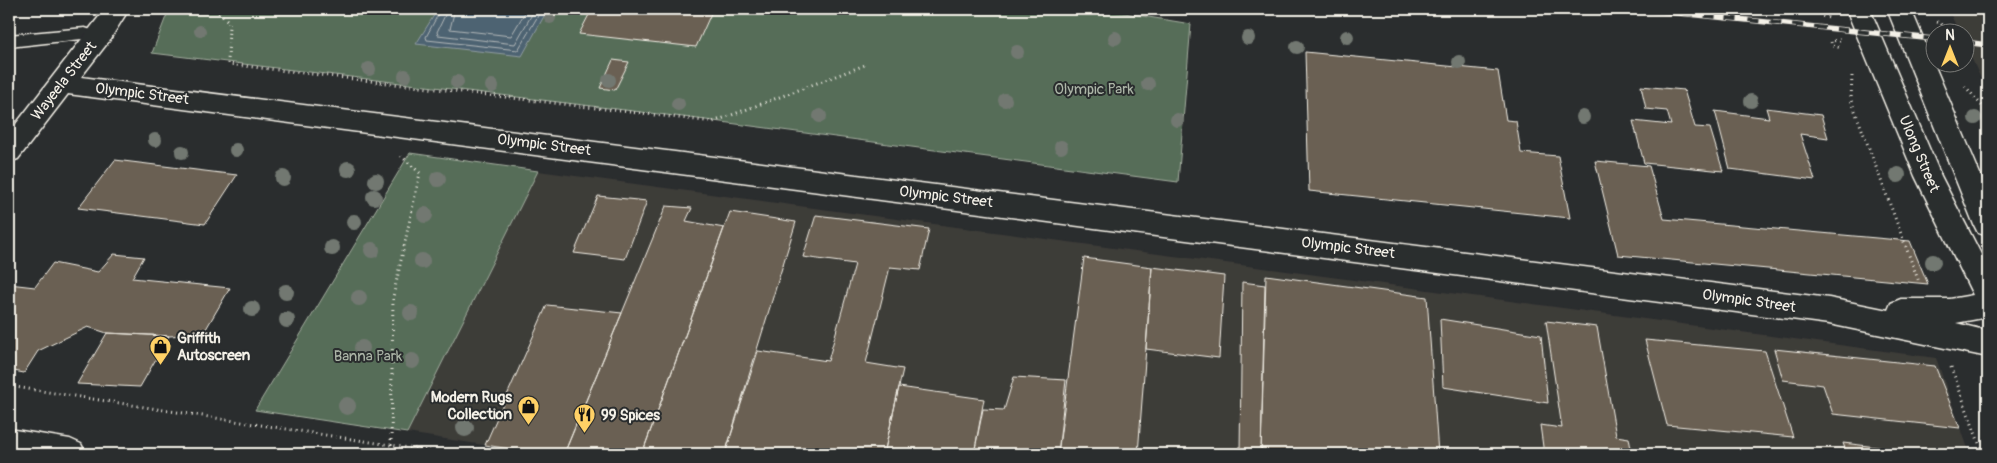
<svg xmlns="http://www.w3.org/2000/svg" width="1997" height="463" font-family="Pangolin,sans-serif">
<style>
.built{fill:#3e3c39}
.green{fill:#566d59;stroke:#a5afa0}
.water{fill:#4e6372;stroke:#909ca1}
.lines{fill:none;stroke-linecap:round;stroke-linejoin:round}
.shore{stroke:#b2b8b9;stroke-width:1}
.building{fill:#6b6052;stroke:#f4f1e8}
.service-casing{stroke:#f4f1e8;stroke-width:3}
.minor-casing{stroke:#f4f1e8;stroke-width:3}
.primary-casing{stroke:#f4f1e8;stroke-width:3}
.path{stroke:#f4f1e8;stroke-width:3;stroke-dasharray:1 4;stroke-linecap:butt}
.service{fill:#2a2d2e;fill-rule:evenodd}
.minor{fill:#2a2d2e;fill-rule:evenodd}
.primary{fill:#2a2d2e;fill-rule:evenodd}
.rail-casing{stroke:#f4f1e8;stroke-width:5.5}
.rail{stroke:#2a2d2e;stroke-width:4;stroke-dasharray:11;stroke-linecap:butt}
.tree{fill:#727871}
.labels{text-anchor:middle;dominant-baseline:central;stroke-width:4;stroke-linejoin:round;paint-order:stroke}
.street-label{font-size:15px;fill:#f4f1e8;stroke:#2a2d2e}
.park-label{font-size:15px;fill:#adb6a8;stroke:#2a2d2e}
.poi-label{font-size:15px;font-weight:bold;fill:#f4f1e8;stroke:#2a2d2e;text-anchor:start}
</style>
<rect width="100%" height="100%" fill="#2a2d2e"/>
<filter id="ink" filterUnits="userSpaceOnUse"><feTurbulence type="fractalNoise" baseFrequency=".02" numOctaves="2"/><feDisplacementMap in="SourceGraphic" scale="10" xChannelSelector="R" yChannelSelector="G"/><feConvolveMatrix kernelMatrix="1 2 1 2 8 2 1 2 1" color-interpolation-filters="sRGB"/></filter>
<g filter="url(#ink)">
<path class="built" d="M1948 9H1988V94L1965 44 1964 32H1959Z
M538 171 1936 358 1970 454H541L407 433Z"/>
<path class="green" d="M169 9H1100L1191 24 1178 182 683 117 152 53Z
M410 153 538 171 407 433 255 410Z"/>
<path class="water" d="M438 9H548L522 56 416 44Z"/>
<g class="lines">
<path class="shore" d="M441 9 426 37 427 40 518 50 542 9
M448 9 437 32 438 35 515 44 535 9
M455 9 450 29 511 36 527 9"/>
</g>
<path class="building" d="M592 9H713L696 47 579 34Z
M1305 52 1498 71 1506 120 1516 121 1521 153 1558 156 1570 218 1309 191Z
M613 60 629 62 615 90 600 88Z
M1641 86 1684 90 1695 127 1710 128 1723 171 1644 163 1633 121 1671 125 1667 111 1646 109Z
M1766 108 1821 115 1828 138 1800 134 1815 180 1730 169 1715 111 1769 118Z
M115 160 237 175 205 224 78 208Z
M1595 161 1649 166 1664 219 1910 241 1928 284 1618 255Z
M598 196 647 201 625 259 574 253Z
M666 206 692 208 686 221 724 228 642 454H564Z
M730 212 796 222 725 454H642Z
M816 215 929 229 920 270 890 267 866 363 903 369 884 454H725L758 351 828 361 855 264 803 257Z
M114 254 144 257 132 278 230 288 203 334 169 336 107 333 88 327 38 351 24 373 9 370V284L35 287 53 263 98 272Z
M1084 258 1152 267 1138 454H1058Z
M1152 267 1224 276 1219 358 1146 349Z
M1266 275 1427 297 1438 454H1261Z
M1242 282 1265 285 1261 454H1240Z
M547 305 622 313 564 454H541L485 445Z
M1440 319 1541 335 1548 403 1443 387Z
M1546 321 1597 327 1616 436 1629 438 1632 454H1544L1540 425 1562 428Z
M107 333 169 336 140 387 77 384Z
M1645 340 1765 351 1793 437 1667 425Z
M1774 349 1935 366 1960 428 1833 414 1823 385 1783 380Z
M1014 377 1066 380 1058 454H974L983 409 1004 410Z
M899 387 984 399 974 454H884Z
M1843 443 1936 454H1847Z"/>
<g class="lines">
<defs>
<path id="service" d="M85 28 91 30 93 34 91 38 9 47V35Z"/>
<path id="minor" d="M105 9H129L109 41 81 77 1829 298 1888 310 1891 303 1901 299H1950L1973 295 1915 176 1846 9H1870L1941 176 1988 268V317L1956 323 1988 331V357L1829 324 68 94 18 159 9 162V133Z
M1887 9H1911L1988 193V236L1978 233 1974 225Z"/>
<path id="primary" d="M9 429 70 439 81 444 86 454H9Z"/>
</defs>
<use href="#service" class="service-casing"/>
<use href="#minor" class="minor-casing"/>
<use href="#primary" class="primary-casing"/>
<path class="path" d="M215 9 229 22 228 64 713 122 865 65
M1827 9 1819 11 1821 16 1829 18
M1937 22 1941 23 1944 28 1938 30
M1840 40 1831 41 1832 46 1842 48
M1852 76 1851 100 1919 282
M1965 86 1988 113
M1951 367 1983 454
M9 386 448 454
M391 445 393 297 420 173 401 156"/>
<use href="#service" class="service"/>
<use href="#minor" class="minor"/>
<use href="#primary" class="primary"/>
<defs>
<path id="rail" d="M1639 9 1934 39
M1964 42 1988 45"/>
</defs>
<use href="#rail" class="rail-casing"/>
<use href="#rail" class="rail"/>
</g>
<g class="tree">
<circle cx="550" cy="18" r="6"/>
<circle cx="200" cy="31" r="6"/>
<circle cx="1347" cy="37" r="7"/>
<circle cx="1115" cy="38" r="7"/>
<circle cx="1248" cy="38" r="7"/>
<circle cx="1297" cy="47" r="7"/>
<circle cx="1017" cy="52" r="7"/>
<circle cx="1459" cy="62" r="7"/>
<circle cx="369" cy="69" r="7"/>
<circle cx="405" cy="76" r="7"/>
<circle cx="609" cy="80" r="7"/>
<circle cx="457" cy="82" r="7"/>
<circle cx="1148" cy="84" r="7"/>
<circle cx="492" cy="86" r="7"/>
<circle cx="1005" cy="100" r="7"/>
<circle cx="1751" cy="101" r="7"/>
<circle cx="678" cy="104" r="7"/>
<circle cx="820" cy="116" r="7"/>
<circle cx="1583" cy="117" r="7"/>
<circle cx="1975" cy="118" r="7"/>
<circle cx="1177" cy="120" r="7"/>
<circle cx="155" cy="140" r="7"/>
<circle cx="1061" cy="147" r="7"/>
<circle cx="236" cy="150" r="7"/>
<circle cx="182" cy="152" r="7"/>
<circle cx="348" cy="169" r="8"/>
<circle cx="1898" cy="175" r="8"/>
<circle cx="283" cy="178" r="8"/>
<circle cx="438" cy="179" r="8"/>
<circle cx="376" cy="181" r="8"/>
<circle cx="374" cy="197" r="8"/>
<circle cx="425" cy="215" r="8"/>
<circle cx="354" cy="222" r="8"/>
<circle cx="332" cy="248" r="8"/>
<circle cx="372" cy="250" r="8"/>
<circle cx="422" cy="261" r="8"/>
<circle cx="1933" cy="262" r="8"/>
<circle cx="286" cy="292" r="8"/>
<circle cx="359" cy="298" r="8"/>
<circle cx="252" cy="309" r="8"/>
<circle cx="411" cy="313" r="8"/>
<circle cx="287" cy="320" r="8"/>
<circle cx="362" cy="348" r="8"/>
<circle cx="412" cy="361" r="8"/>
<circle cx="347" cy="406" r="9"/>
<circle cx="465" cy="428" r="9"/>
</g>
</g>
<defs>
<symbol id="shop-pin" viewBox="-11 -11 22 30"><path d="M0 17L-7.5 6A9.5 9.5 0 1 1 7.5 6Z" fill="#ffd166" stroke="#2a2d2e"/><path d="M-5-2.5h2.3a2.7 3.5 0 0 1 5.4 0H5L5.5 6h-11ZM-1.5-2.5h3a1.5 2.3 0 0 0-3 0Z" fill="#111"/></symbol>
<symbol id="restaurant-pin" viewBox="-11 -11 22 30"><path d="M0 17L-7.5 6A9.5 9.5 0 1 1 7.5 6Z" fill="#ffd166" stroke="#2a2d2e"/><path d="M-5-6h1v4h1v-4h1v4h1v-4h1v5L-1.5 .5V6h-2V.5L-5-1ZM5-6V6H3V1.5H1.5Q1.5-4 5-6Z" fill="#111"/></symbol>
</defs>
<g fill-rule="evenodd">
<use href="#shop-pin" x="148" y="334" width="25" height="34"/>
<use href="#shop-pin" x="516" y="394" width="25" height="34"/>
<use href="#restaurant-pin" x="572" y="402" width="25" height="34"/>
</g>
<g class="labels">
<g class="street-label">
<text transform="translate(64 81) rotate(-52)">Wayeela Street</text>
<text transform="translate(142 94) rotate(7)">Olympic Street</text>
<text transform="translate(544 145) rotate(7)">Olympic Street</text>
<text transform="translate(1919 154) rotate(67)">Ulong Street</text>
<text transform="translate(946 197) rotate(7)">Olympic Street</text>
<text transform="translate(1348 248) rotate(7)">Olympic Street</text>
<text transform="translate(1749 301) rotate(8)">Olympic Street</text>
</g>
<g class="park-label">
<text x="1094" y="89">Olympic Park</text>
<text x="368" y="356">Banna Park</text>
</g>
<g class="poi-label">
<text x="177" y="338">Griffith<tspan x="177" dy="17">Autoscreen</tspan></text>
<text x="512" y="397" text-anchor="end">Modern Rugs<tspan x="512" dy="17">Collection</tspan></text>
<text x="601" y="415">99 Spices</text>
</g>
</g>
<rect width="1997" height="463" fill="none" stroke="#2a2d2e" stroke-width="30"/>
<rect x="15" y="15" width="1967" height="433" fill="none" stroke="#f4f1e8" stroke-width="2" filter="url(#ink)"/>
<g transform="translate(1950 48)"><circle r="24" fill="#2a2d2e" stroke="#7b7b78"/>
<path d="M0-4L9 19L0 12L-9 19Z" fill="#ffd166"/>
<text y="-8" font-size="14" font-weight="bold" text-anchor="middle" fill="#f4f1e8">N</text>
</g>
</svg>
